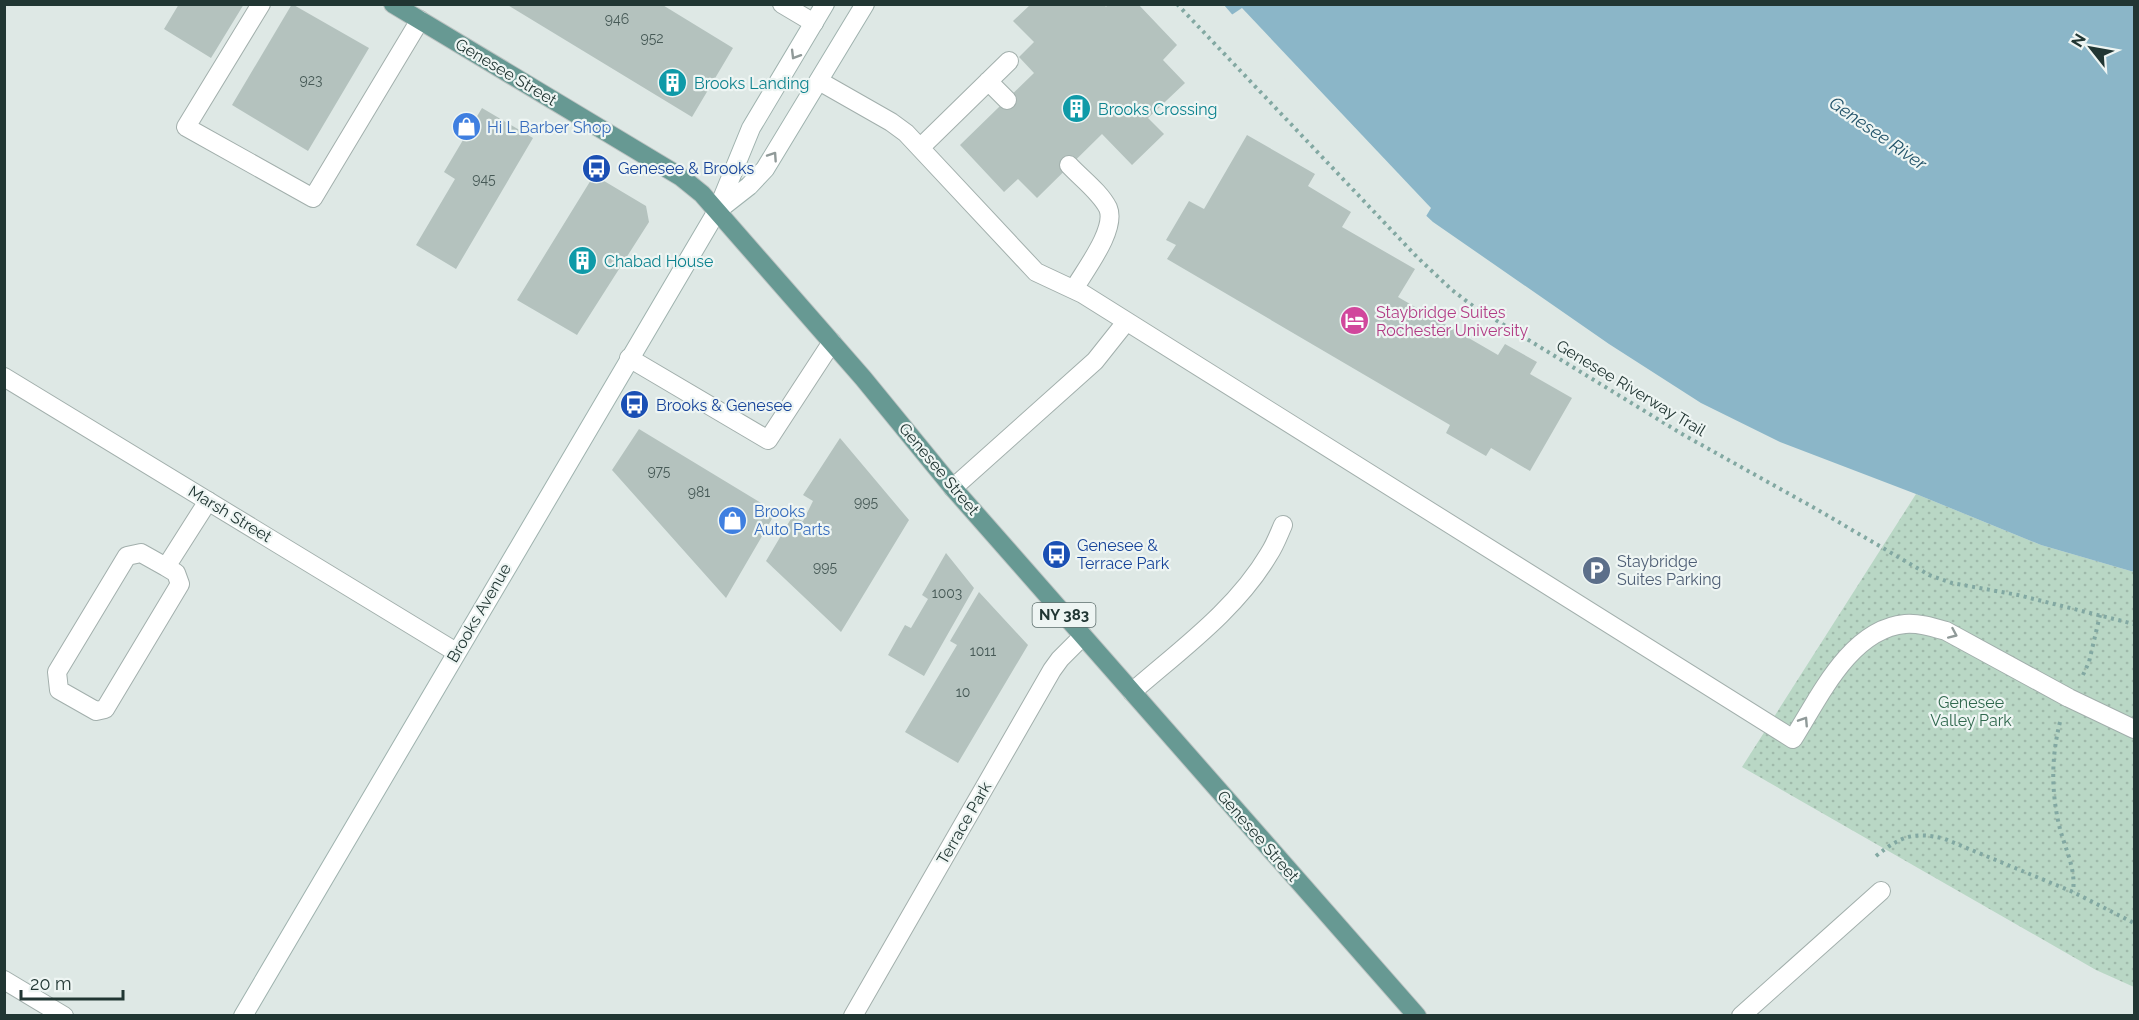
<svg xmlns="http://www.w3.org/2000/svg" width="2139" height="1020" font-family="Raleway,sans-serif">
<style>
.park{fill:url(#park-dots)}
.water{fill:#8bb6c8}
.pier{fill:#dee8e5}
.building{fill:#b4c2be}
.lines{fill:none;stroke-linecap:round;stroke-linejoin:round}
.service-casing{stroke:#a2afac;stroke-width:20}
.minor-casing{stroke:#a2afac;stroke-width:20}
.secondary-casing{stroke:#9fb2ae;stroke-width:20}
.primary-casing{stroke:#bcc3c2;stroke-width:20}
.path{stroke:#82a8a2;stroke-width:4;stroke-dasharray:3 4.5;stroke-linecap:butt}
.service{stroke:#fff;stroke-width:18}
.minor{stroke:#fff;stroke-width:18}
.secondary{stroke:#fff;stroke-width:18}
.primary{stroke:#679993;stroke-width:18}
.oneway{stroke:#909a99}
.labels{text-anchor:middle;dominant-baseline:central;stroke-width:4.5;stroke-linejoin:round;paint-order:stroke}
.number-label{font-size:14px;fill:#465956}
.shield{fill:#eef5f3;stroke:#5e6f6d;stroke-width:1.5}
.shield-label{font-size:15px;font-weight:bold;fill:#213633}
.street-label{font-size:16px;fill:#213633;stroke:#eef5f3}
.culture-label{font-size:16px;fill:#0d838f;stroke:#eef5f3;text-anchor:start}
.shop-label{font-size:16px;fill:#366cbe;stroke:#eef5f3;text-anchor:start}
.transit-label{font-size:16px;fill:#164399;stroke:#eef5f3;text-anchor:start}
.hotel-label{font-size:16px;fill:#b23c85;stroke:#eef5f3;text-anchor:start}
.service-label{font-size:16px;fill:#4e5e75;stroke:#eef5f3;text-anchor:start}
.park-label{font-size:16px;fill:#30684e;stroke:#eef5f3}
.water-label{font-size:18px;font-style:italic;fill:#23546a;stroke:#eef5f3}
</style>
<defs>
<pattern id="park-dots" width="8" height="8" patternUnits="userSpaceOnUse" patternTransform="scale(1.5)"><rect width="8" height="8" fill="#b9d7c5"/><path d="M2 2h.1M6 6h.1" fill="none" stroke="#9fb9aa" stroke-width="1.8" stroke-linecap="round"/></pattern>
</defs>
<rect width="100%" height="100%" fill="#dee8e5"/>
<path class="park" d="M1916 494 2041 545 2134 572V987L2096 970 1742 767Z"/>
<path class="water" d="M1224 5H2134V572L2041 545 1916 494 1780 442 1701 403 1609 344 1433 222 1382 175 1268 56Z"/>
<path class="pier" d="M1242 8 1431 208 1425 218 1380 177 1265 58 1230 16Z"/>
<path class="building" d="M179 4H244L211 58 164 29Z
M292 4 369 48 308 151 232 105Z
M506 4H661L733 48 692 117Z
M1031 4H1104L1106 7 1108 4H1138L1177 45 1163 60 1185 83 1148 118 1164 134 1132 165 1102 134 1037 198 1018 179 1004 192 960 145 1034 73 1019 57 1034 42 1013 21Z
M482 108 533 138 456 269 416 245 455 179 444 172Z
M1247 135 1315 174 1308 186 1351 212 1342 227 1415 269 1398 297 1498 355 1505 344 1537 362 1530 374 1572 398 1530 471 1491 448 1486 456 1446 433 1450 425 1167 259 1176 245 1166 240 1189 201 1204 209Z
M594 175 646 206 649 222 577 335 517 300Z
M639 429 776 512 726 598 612 470Z
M840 438 909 520 841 632 766 561 792 517 803 521 813 501 803 495Z
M946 553 974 588 924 676 888 655 905 625 911 628 928 599 922 595Z
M979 592 1028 645 958 763 905 732 957 645 950 641Z"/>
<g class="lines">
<defs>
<path id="service" d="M261 4 186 127 313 198 420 20
M782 4 814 23
M819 81 891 122 906 133 1036 272 1083 294 1793 739C1819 698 1850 629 1905 624 1919 623 1932 627 1946 631L2069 698 2134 729
M988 81 1007 100
M921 147 1009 61
M1069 165C1081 178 1100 192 1108 208 1117 229 1085 270 1074 289
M629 358 768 440 832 342
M953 488 1095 361 1126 322
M166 567 176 573 180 584 105 709 96 711 59 690 57 672 127 556 141 553 166 567 208 501
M1132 692C1180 650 1236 610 1269 554 1275 545 1279 534 1283 525"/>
<path id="minor" d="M4 377 456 652
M4 980 64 1016
M853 1016 1052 670 1060 659 1083 636
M1741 1016 1881 891"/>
<path id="secondary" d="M717 211 749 186 765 169 865 4
M243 1016 717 211 751 128 825 4"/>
<path id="primary" d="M393 4 681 177 702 194 863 378 953 488 1417 1016"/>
</defs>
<use href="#service" class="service-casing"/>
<use href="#minor" class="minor-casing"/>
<use href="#secondary" class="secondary-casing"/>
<use href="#primary" class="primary-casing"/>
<path class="path" d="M1177 4 1417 257 1452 290 1473 306 1682 434 1818 510 1929 575 1952 583 2018 595 2134 624
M2083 675 2089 662 2100 615
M2060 722C2051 758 2051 793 2060 829 2066 851 2076 869 2073 892
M1876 856C1901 836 1914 831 1945 839L2073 892 2134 923"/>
<use href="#service" class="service"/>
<use href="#minor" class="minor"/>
<use href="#secondary" class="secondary"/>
<use href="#primary" class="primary"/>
</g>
<defs><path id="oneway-chevron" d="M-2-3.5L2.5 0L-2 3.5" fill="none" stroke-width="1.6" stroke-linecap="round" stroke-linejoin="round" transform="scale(1.5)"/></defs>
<g class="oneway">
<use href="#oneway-chevron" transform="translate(795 55) rotate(121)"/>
<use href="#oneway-chevron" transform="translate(773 156) rotate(-56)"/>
<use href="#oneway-chevron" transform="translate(1953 634) rotate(24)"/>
<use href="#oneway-chevron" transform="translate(1804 721) rotate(-57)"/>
</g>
<defs>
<symbol id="building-disc" viewBox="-11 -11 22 22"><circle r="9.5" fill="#0f9aa8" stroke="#eef5f3"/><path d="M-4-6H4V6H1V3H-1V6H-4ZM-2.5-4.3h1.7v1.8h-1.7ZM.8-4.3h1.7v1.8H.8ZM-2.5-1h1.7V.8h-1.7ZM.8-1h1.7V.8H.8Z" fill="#fff"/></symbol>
<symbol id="shop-disc" viewBox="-11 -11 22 22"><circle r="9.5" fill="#3f7fe0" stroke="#eef5f3"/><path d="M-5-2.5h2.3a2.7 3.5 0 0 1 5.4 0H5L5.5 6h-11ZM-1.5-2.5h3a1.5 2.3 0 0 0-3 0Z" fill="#fff"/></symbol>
<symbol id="bus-disc" viewBox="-11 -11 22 22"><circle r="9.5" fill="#1a4fb4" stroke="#eef5f3"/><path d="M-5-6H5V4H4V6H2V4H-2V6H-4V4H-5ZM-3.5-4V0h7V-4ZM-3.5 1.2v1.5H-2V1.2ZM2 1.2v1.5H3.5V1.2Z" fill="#fff"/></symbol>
<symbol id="hotel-disc" viewBox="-11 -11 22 22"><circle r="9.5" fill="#d1479c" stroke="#eef5f3"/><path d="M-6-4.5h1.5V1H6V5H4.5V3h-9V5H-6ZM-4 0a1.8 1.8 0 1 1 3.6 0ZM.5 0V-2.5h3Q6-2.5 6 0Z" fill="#fff"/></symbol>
<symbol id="parking-disc" viewBox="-11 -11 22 22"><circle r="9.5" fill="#5c6f8a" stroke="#eef5f3"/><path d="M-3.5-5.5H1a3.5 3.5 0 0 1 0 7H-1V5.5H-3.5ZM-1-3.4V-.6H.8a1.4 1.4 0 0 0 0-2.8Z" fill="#fff"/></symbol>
</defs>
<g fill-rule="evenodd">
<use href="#building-disc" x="656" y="66" width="33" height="33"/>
<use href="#building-disc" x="1060" y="92" width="33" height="33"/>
<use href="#shop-disc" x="450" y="110" width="33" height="33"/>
<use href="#bus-disc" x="580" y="152" width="33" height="33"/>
<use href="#building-disc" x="566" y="244" width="33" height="33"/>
<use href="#hotel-disc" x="1338" y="304" width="33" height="33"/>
<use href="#bus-disc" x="618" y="388" width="33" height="33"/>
<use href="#shop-disc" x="716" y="504" width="33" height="33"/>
<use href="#bus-disc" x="1040" y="538" width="33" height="33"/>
<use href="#parking-disc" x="1580" y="554" width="33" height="33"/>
</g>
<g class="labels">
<g class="number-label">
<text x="617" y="19">946</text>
<text x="652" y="38">952</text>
<text x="311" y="80">923</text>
<text x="484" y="179">945</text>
<text x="659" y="471">975</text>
<text x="699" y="492">981</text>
<text x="866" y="502">995</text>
<text x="825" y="567">995</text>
<text x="947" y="593">1003</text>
<text x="983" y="651">1011</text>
<text x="963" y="692">10</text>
</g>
<rect class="shield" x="1032.5" y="603" width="63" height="24" rx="4.5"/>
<g class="shield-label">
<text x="1064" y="615">NY 383</text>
</g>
<g class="street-label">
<text transform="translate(506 72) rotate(31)">Genesee Street</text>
<text transform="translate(1631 388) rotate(31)">Genesee Riverway Trail</text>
<text transform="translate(939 469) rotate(50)">Genesee Street</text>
<text transform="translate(230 514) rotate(31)">Marsh Street</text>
<text transform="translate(479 613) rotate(-60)">Brooks Avenue</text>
<text transform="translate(964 823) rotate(-60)">Terrace Park</text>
<text transform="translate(1258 836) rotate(49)">Genesee Street</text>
</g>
<g class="culture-label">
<text x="694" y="83">Brooks Landing</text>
<text x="1098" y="109">Brooks Crossing</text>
<text x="604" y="261">Chabad House</text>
</g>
<g class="shop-label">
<text x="487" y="127">Hi L Barber Shop</text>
<text x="754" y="511">Brooks<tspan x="754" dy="18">Auto Parts</tspan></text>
</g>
<g class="transit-label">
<text x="618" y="168">Genesee &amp; Brooks</text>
<text x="656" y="405">Brooks &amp; Genesee</text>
<text x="1077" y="545">Genesee &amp;<tspan x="1077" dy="18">Terrace Park</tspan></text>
</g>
<g class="hotel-label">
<text x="1376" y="312">Staybridge Suites<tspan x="1376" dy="18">Rochester University</tspan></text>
</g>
<g class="service-label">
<text x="1617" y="561">Staybridge<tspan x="1617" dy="18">Suites Parking</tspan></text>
</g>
<g class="park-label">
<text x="1971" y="702">Genesee<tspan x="1971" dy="18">Valley Park</tspan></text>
</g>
<g class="water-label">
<text transform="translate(1878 133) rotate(35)">Genesee River</text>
</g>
</g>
<rect width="2139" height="1020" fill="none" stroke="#213633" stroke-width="12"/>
<g transform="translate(2091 48) rotate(301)" stroke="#eef5f3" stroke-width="4.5" paint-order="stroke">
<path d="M0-4.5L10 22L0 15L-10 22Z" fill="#213633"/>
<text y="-9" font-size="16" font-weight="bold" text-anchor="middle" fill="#213633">N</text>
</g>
<path d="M21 990v9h102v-9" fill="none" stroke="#213633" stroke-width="3"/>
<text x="30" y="990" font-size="18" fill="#213633" stroke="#eef5f3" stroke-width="4.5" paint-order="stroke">20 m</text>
</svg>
